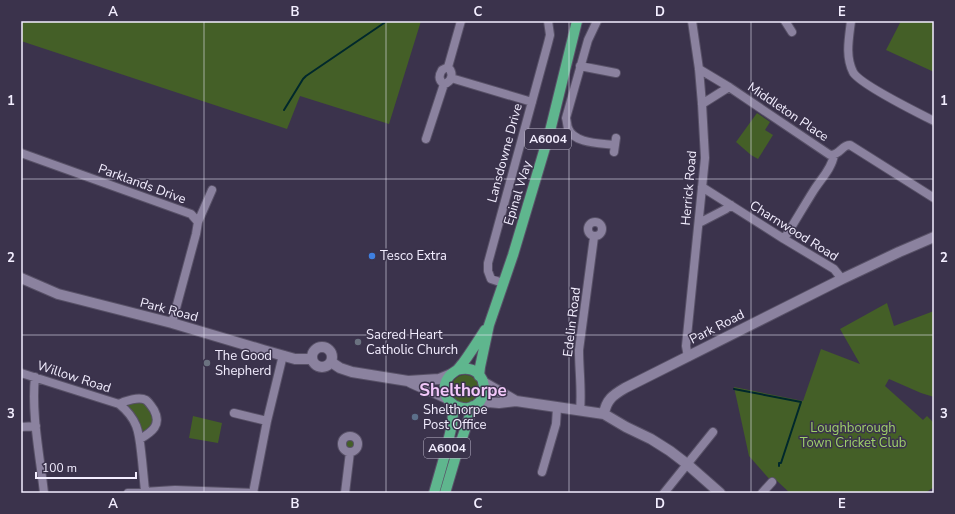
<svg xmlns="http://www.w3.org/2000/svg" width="955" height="514" font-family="'Nunito Sans',sans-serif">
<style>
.green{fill:#445f27}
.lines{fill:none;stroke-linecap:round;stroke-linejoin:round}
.stream{stroke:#00282c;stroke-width:2}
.minor-casing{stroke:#585167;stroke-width:10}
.tertiary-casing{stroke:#585167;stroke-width:12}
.primary-casing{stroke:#585167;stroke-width:12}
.minor{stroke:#8b829f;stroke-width:8}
.tertiary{stroke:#8b829f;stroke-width:10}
.primary{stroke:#5fb68e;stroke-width:10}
.grid{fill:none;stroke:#f3eeff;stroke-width:1;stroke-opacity:0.55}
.shop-dot{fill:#3f7fe0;stroke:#3b334c;stroke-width:1.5}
.worship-dot{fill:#6b7280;stroke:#3b334c;stroke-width:1.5}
.service-dot{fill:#5c6f8a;stroke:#3b334c;stroke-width:1.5}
.labels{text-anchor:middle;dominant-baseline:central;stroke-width:3;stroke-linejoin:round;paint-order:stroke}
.shield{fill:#3b334c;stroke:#bcb6c9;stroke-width:1}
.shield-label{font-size:12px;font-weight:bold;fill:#f3eeff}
.street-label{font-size:13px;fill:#f3eeff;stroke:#3b334c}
.poi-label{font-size:13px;fill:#f3eeff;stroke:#3b334c;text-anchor:start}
.park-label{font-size:13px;fill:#9ed069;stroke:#3b334c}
.district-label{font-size:17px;font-weight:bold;fill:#f2c8fa;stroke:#3b334c}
.neatline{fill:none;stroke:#f3eeff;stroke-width:1.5}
.grid-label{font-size:13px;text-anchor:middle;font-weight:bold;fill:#f3eeff}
</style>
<rect width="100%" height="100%" fill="#3b334c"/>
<path class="green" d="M21 21H421L389 124 300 96 287 129 21 41Z
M901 21H934V72L886 50Z
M757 113 770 122 765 130 773 135 758 159 751 155 736 142Z
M887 303 894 326 934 311V397L921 393 889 379 885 386 923 420 927 416 934 423V487L925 493H790L776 480 772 482 749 456 734 387 803 401 821 349 860 364 840 329Z
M451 389a14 14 0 1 1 28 0a14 14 0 1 1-28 0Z
M141 399 157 419 140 439C141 424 142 422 131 410L127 411 124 401Z
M193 416 222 423 218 443 189 438Z
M342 444a8 8 0 1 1 16 0a8 8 0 1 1-16 0Z"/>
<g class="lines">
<path class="stream" d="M284 110 303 79 306 76 387 21
M734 389 801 402 781 463H779V466"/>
<defs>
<path id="minor" d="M597 21 588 40 566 118C567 121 567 125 568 128 574 144 600 143 615 145
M785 21 792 32
M851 21C849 38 845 56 853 72 858 83 920 114 934 121
M580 66 616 73
M448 67 461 21
M448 67C454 73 452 82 444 84 438 80 439 75 442 70Z
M699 69 729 87 830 155C841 155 841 145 850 145L934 198
M451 78 532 102
M702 104 729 87
M426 139 444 84
M614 152 616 138
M21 153 191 214 198 222 196 234 172 323
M702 187 784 239 834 269 842 279
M588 229a7 7 0 1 1 14 0a7 7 0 1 1-14 0Z
M198 222 212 190
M699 223 726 209 731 205
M784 239C794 223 804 206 814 190 821 179 832 168 834 155
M503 283 491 279 488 271V263L548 43 550 35 548 21
M688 357 686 346 705 158 702 104 699 69 692 21
M21 373 119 404C140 421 139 435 142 460 143 470 144 481 145 491
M35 377C31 413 40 456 44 493
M119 404C125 401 139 396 146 400 149 402 152 407 154 410 162 425 152 432 140 439
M580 411C582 391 579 370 579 350L594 237
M234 413 267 421
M21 427 36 426
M342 444a8 8 0 1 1 16 0a8 8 0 1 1-16 0Z
M542 472 556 424 557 408
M128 493 175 490 254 493
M253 493 267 421 283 355
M345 493 350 452
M664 493 713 432
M762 493 772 482"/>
<path id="tertiary" d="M21 278 58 294 172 323 263 350 295 359H312
M312 357a10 10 0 1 1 20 0a10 10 0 1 1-20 0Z
M331 362 340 368 352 372 408 381 439 379 451 374
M408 381C421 388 435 392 448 399
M483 382 516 401
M477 404 488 402 499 403 516 401 604 414 626 427 651 439 670 451 687 464 720 493
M604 414C606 400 613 395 625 388L842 279 899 252 934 237"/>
<path id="primary" d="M457 370C494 360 491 417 459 407 452 405 446 399 445 392 444 387 445 382 448 378 450 374 454 372 457 370 459 368 461 365 463 363 471 352 478 341 485 330
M479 376 480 367 489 325 513 255 550 131 577 21
M434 493 444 458 452 425 453 413 450 402
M445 493 455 459 473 406"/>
</defs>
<use href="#minor" class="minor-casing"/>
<use href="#tertiary" class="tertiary-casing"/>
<use href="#primary" class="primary-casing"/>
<use href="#minor" class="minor"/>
<use href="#tertiary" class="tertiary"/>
<use href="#primary" class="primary"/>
</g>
<path class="grid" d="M204 21V493M386 21V493M569 21V493M751 21V493M21 179H934M21 335H934"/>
<circle class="shop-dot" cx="372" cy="256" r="4"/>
<g class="worship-dot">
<circle cx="358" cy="342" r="4"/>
<circle cx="207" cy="363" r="4"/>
</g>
<circle class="service-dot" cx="415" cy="417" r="4"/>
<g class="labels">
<g class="shield">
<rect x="525" y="129" width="46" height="20" rx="3"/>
<rect x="424" y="438" width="46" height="20" rx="3"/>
</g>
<g class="shield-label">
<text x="548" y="139">A6004</text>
<text x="447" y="448">A6004</text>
</g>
<g class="street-label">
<text transform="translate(788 112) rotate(34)">Middleton Place</text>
<text transform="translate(505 153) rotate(-75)">Lansdowne Drive</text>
<text transform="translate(142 184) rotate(20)">Parklands Drive</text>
<text transform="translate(689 188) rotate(-85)">Herrick Road</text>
<text transform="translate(518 193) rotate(-73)">Epinal Way</text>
<text transform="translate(794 231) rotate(32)">Charnwood Road</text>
<text transform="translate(169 310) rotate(15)">Park Road</text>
<text transform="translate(572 322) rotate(-83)">Edelin Road</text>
<text transform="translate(717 327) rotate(-27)">Park Road</text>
<text transform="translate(74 377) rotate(18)">Willow Road</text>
</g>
<g class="poi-label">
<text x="380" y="256">Tesco Extra</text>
<text x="366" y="335">Sacred Heart<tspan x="366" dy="15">Catholic Church</tspan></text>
<text x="215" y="356">The Good<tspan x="215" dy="15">Shepherd</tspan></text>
<text x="423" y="410">Shelthorpe<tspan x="423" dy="15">Post Office</tspan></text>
</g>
<g class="park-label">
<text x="853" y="428">Loughborough<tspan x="853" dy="15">Town Cricket Club</tspan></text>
</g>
<g class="district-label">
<text x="463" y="390">Shelthorpe</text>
</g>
</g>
<rect width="955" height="514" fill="none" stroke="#3b334c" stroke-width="44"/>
<path d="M36 472v6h100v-6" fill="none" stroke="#f3eeff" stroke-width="2"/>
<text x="42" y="472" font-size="12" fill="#f3eeff" stroke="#3b334c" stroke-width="3" paint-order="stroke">100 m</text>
<rect x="22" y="22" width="911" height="470" class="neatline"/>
<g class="grid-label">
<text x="113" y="16">A</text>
<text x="295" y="16">B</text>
<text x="478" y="16">C</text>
<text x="660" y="16">D</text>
<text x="842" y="16">E</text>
<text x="11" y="105">1</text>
<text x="944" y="105">1</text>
<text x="11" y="262">2</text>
<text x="944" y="262">2</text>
<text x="11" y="418">3</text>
<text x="944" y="418">3</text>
<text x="113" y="508">A</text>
<text x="295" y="508">B</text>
<text x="478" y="508">C</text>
<text x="660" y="508">D</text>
<text x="842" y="508">E</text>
</g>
</svg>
